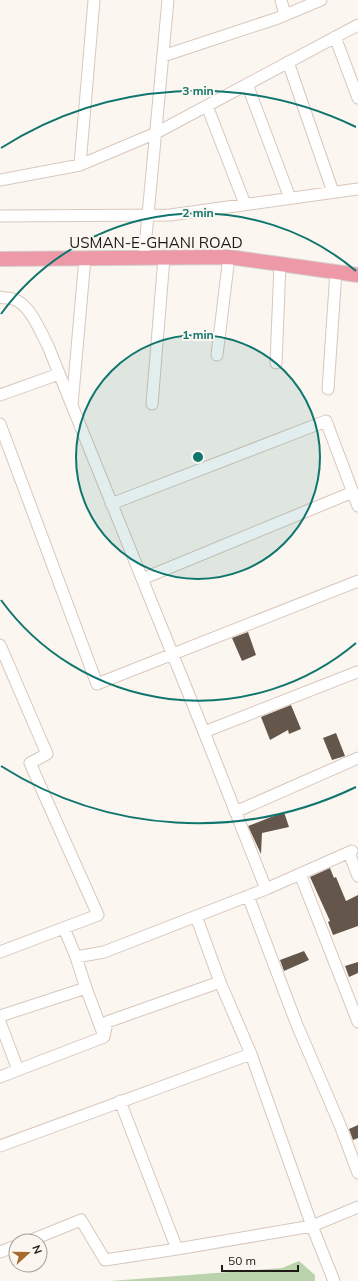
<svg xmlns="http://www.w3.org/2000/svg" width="358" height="1281" font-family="Mulish,sans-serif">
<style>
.green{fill:#bad3ad}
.building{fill:#65564c}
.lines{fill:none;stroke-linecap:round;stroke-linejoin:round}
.minor-casing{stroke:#d8c7bc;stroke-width:13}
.major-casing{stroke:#d2d1d0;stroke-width:16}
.minor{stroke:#fff;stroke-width:11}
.major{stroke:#ee99a7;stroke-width:14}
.ring{fill:none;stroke:#0f766e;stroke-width:2}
.labels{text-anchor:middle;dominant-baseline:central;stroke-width:4;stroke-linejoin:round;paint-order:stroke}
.street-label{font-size:15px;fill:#201a16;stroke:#fcf6f1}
.centre{fill:#0f766e;stroke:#fcf6f1;stroke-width:2}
.ring-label{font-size:12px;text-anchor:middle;font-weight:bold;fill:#0f766e;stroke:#fcf6f1;stroke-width:4;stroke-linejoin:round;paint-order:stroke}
</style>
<rect width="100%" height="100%" fill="#fcf6f1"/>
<path class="green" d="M299 1261 315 1275V1281H110L282 1268Z"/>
<path class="building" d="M248 632 256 655 242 661 232 638Z
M291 705 301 729 289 734 288 730 270 740 261 717Z
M336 733 345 756 332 760 323 738Z
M284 812 289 827 262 833 261 854 248 826Z
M330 868 334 878 336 877 346 901 358 895V926L333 935 328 922 330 921 310 877Z
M304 951 309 960 284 971 280 960Z
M358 962V973L349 977 345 966Z
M358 1125V1138L353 1140 349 1129Z"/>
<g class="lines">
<defs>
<path id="minor" d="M281 0 285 15
M335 37 358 98
M163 56 278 18 321 0
M288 62 333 192
M247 84 290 198
M207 106 245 204
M80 165 156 133 358 25
M0 180 80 165 94 0
M0 216 170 215 358 189
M144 258 168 0
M0 297C4 298 9 298 13 299 30 304 40 331 48 346L204 732 266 889 352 851
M217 355 229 257
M276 363 280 264
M328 389 336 271
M0 395 59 374
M152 404 164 258
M72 405 85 258
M0 424 97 684 358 581
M111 504 326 421 358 506
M142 579 353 492
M0 645 47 754 30 763 98 915 0 952
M204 732 357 672
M235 812 358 758
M349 853 358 876
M300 874 358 1022
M248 896 297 1025 340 1125 358 1173
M64 928 76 957
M220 982 251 1054 312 1226 334 1281
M86 988 76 957 104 952 266 889
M0 1016 86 988 104 1036
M0 1022 18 1070 0 1077
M18 1070 104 1037 107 1022 220 982 196 916
M120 1101 177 1249
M0 1146 251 1054
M29 1241 81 1220 105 1260 177 1249 312 1226 358 1207
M0 1252 16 1246"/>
<path id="major" d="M0 259 229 257 358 275"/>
</defs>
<use href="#minor" class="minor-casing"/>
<use href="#major" class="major-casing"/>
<use href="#minor" class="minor"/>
<use href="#major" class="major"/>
</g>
<circle cx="198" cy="457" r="122" fill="#0f766e" fill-opacity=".12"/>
<g class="ring">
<circle cx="198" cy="457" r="122"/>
<path d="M356 643A244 244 0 0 1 1 600M1 314A244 244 0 0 1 356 271"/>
<path d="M356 787A366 366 0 0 1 1 766M1 148A366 366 0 0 1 356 127"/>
</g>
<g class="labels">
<g class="street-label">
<text x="156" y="242">USMAN-E-GHANI ROAD</text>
</g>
</g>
<circle cx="198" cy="457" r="6" class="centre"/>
<g class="ring-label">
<text x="198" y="95">3 min</text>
<text x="198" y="217">2 min</text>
<text x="198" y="339">1 min</text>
</g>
<g transform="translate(28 1253) rotate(69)"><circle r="19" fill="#fcf6f1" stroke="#a49e99"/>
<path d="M0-3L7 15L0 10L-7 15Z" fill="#a76a2d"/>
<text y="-6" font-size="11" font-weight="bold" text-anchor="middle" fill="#201a16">N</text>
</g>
<path d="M222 1265v6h76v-6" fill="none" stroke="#201a16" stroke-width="2"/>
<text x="228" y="1265" font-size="12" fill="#201a16" stroke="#fcf6f1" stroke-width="3" paint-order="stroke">50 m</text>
</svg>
